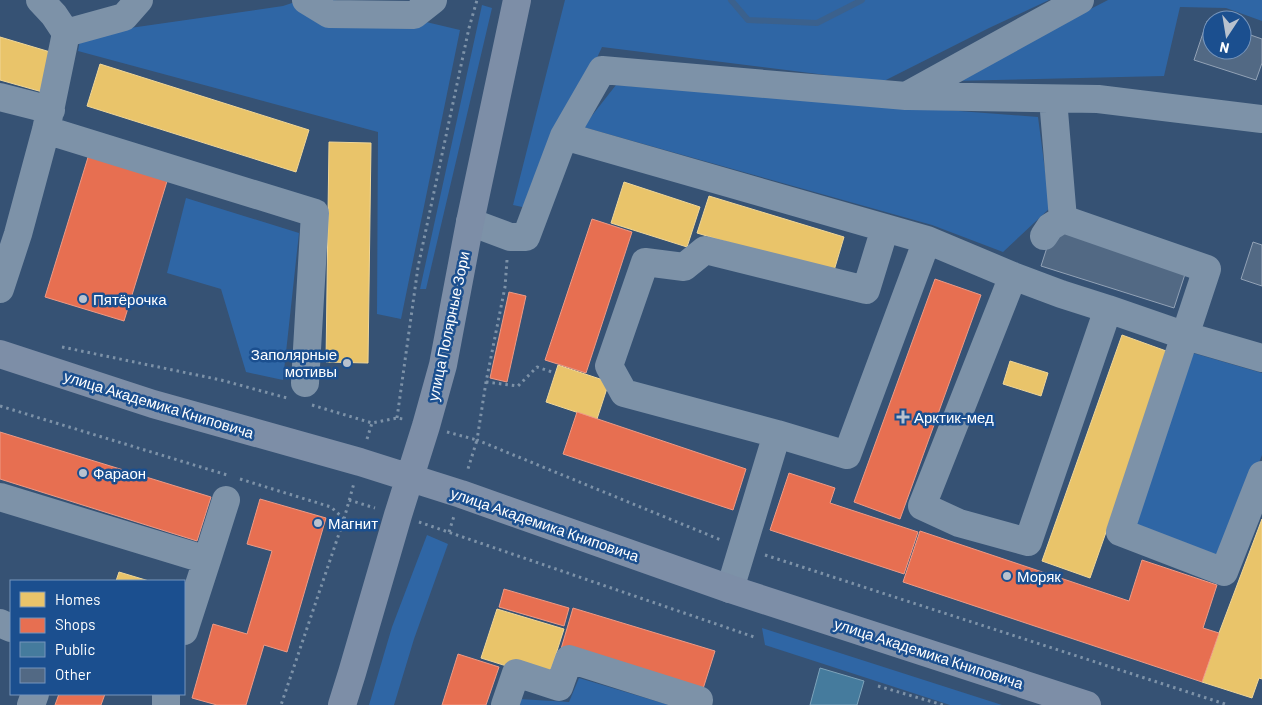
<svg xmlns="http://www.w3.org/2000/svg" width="1262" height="705" font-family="Barlow,sans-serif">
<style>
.green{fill:#2f66a5}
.homes{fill:#e9c46a;stroke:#f0d697}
.shops{fill:#e76f51;stroke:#ee9a85}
.public{fill:#457b9d;stroke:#7da3ba}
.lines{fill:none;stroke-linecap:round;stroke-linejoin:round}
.stream{stroke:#3b618d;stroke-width:6}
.building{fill:#526984;stroke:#92a2b6}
.path{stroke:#7d92a8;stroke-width:3;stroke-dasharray:2.5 4;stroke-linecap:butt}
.minor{stroke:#7d92a8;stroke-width:28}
.major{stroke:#7d8ea7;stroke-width:28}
.poi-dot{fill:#b9c2ce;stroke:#1b4f8f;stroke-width:2}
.labels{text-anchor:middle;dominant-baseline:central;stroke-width:5;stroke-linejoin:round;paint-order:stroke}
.poi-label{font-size:15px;fill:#fff;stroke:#1b4f8f;text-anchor:start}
.street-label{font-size:15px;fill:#fff;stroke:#1b4f8f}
</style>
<rect width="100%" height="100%" fill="#365274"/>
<path class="green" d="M301 0H333L460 30 401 319 377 314 378 132 78 51 81 35 283 6Z
M565 0H1049L989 28 882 82 602 47 527 208 513 205Z
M1108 0H1262V21L1226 8 1180 7 1164 76 951 81Z
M482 5 492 8 426 289H420Z
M616 85 1038 117 1050 208 1003 252 932 225 583 127Z
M186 198 299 233 283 380 246 372 221 289 167 273Z
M1193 353 1262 373V455L1221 559 1134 530Z
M427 535 448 544 414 639 394 705H369L392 627Z
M762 628 1002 705H950L765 645Z
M579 678 669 705H518L519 699 569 702Z"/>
<path class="homes" d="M0 37 57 54 46 93 0 80Z
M100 64 309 130 296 172 87 106Z
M329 142 371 143 368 363 326 362Z
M624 182 700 207 687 247 611 223Z
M709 196 844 237 833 274 697 233Z
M1122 335 1169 352 1090 578 1042 561Z
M1010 361 1048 373 1041 396 1003 384Z
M558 365 609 382 597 419 546 402Z
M1262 519V679L1259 678 1252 698 1202 682 1219 633Z
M119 572 149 581H116Z
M497 609 564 629 548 679 481 658Z"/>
<path class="shops" d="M89 154 168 178 124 321 45 297Z
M592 219 632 232 586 373 545 360Z
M935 279 981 295 900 519 854 502Z
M509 292 526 296 507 382 490 378Z
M577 412 746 469 733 510 563 454Z
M0 432 211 497 197 541 0 479Z
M789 473 835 488 830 503 918 532 904 574 770 530Z
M260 499 326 518 287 652 264 645 246 705H217L192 698 213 624 247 634 272 551 247 544Z
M920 531 1129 601 1142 560 1217 585 1203 628 1219 633 1202 682 903 582Z
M504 589 569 608 564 626 499 607Z
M573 608 715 651 702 692 561 649Z
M458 654 499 667 486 705H442Z
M59 694H105L101 705H55Z"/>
<path class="public" d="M820 668 864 681 857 705H810Z"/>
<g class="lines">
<path class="stream" d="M731 0 748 20 817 23 862 0"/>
</g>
<path class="building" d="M1207 21 1212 22V50H1242V32L1262 39V63L1256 80 1194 60Z
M1061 231 1186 271 1174 308 1041 266 1050 238Z
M1253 242 1262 245V286L1241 279Z"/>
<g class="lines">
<path class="path" d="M507 260 505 287 486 382 477 440 721 540
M62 347 221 380 287 398
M486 382 518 386 537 367 555 373
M312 405 372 423 397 418 403 419
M0 406 227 475
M397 418 418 267 469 28 477 0
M447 432 477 440 467 472
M367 439 372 423
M240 479 331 507 344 519 281 705
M349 500 375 508
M344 519 354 483
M419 522 757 638
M449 532 454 516
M765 555 1228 705
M878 686 943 705"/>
<path class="minor" d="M306 0 329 14 414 15 433 0
M66 33 124 17 139 0
M908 96 1098 99 1262 119
M0 97 51 110
M1053 99 1063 219 1207 269 1120 532 1224 572 1262 475
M46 130 315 213 305 383
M564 136 602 70 906 96 1080 0
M470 222 510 237H526L564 136 927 240 1013 276 1061 294 1108 309 1186 336 1262 358
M885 228 866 290 705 250 684 267 645 262 609 366 624 393 777 434 847 455 927 240
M1044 236 1050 227 1063 219
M1013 276 922 506 959 523 1028 542 1108 309
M0 289 18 234 46 130 66 33 54 15 40 0
M0 497 207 560 184 631
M207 560 226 500
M730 589 777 434
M0 623 11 628
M166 694V705
M31 705 35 694
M505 705 516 673 559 687 569 659 699 700 698 705"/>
<path class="major" d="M0 354 153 404 360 462 461 494 730 589 1087 705
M342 705 352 673 398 515 426 426 443 365 470 222 517 0"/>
</g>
<g class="poi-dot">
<circle cx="83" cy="299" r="5"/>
<circle cx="347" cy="363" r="5"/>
<path d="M900.5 409.5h5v5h5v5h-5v5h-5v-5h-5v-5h5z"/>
<circle cx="83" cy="473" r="5"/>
<circle cx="318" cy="523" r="5"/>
<circle cx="1007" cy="576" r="5"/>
</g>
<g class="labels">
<g class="poi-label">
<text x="93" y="299">Пятёрочка</text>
<text x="337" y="354" text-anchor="end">Заполярные<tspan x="337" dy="17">мотивы</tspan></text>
<text x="914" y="417">Арктик-мед</text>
<text x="93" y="473">Фараон</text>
<text x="328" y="523">Магнит</text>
<text x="1017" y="576">Моряк</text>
</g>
<g class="street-label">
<text transform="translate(448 326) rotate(-78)">улица Полярные Зори</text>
<text transform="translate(159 404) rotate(17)">улица Академика Книповича</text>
<text transform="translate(545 524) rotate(19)">улица Академика Книповича</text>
<text transform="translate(929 653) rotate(18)">улица Академика Книповича</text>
</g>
</g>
<rect x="10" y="580" width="175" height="115" fill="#1b4f8f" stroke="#7695bc"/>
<rect x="20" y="592" width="25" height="15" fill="#e9c46a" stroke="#7695bc"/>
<text x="55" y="605" font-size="15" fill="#ffffff">Homes</text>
<rect x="20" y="618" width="25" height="15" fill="#e76f51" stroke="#7695bc"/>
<text x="55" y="630" font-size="15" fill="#ffffff">Shops</text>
<rect x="20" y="642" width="25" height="15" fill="#457b9d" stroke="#7695bc"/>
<text x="55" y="655" font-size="15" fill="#ffffff">Public</text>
<rect x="20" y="668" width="25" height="15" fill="#526984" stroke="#7695bc"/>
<text x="55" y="680" font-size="15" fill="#ffffff">Other</text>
<g transform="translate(1227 35) rotate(192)"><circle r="24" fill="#1b4f8f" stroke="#7695bc"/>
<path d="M0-4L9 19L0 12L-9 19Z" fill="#b9c2ce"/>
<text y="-8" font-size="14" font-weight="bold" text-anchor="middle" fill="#ffffff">N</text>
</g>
</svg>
